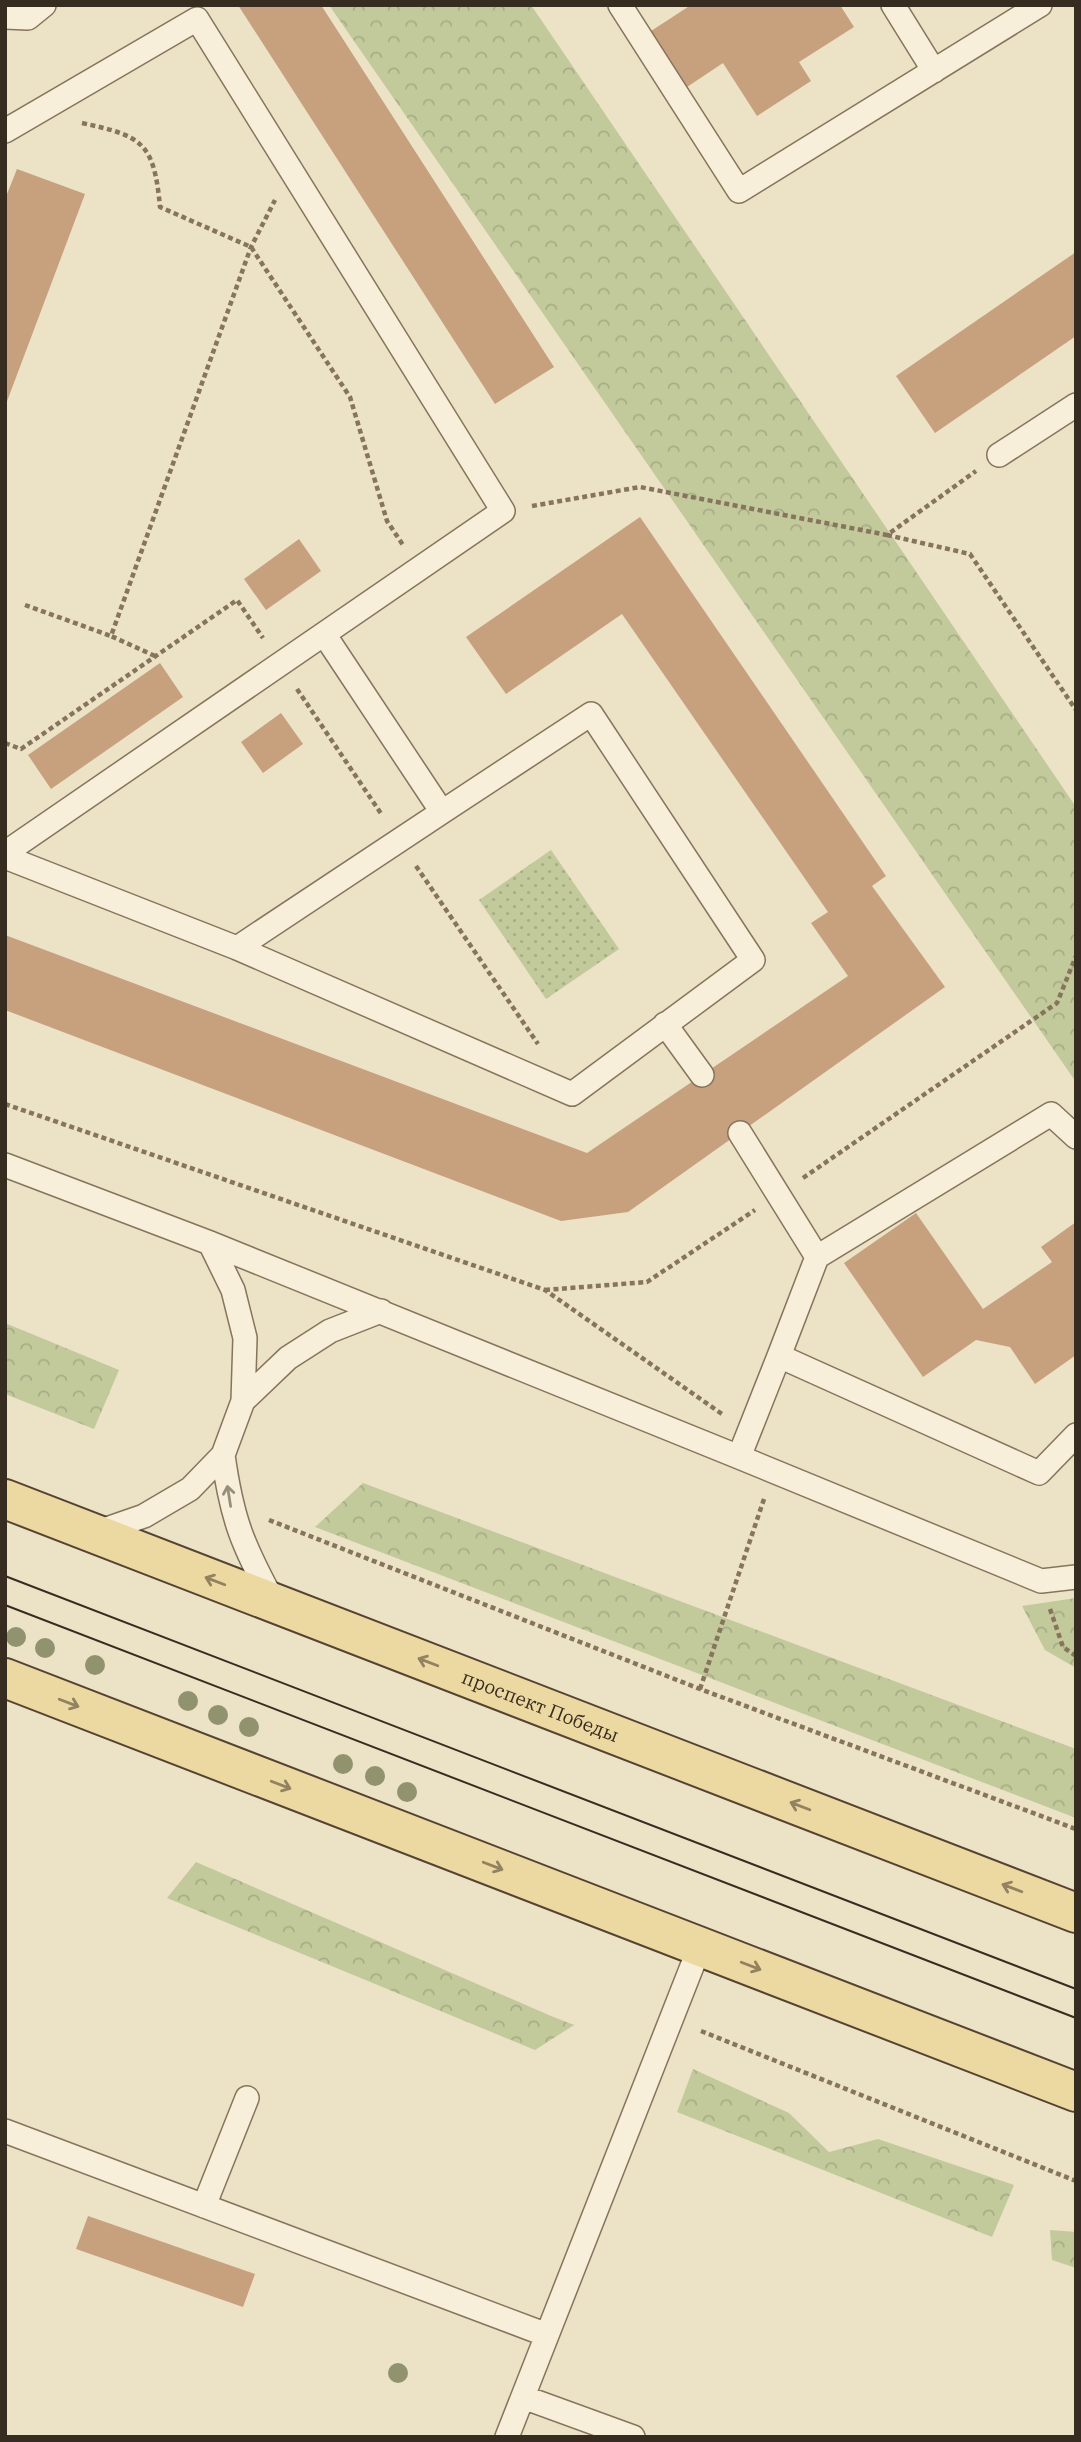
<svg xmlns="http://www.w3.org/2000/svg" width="1081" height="2442" font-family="'IBM Plex Serif',serif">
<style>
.forest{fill:url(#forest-crowns)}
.park{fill:url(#park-dots)}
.building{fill:#c7a07e}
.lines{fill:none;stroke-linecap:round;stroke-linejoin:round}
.lane-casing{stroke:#86745d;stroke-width:26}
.primary-casing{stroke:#544331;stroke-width:42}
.path{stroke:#86745d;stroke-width:4.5;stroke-dasharray:5 3.5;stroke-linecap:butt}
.lane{stroke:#f7efd9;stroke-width:23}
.primary{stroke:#ecd8a1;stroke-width:38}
.tram{stroke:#372c20;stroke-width:2}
.tree{fill:#91936f}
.oneway{stroke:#978e7c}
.oneway2{stroke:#928260}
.labels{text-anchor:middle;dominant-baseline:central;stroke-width:7;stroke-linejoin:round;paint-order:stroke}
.street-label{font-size:19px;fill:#372c20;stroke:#f4ecd5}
</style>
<defs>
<pattern id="forest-crowns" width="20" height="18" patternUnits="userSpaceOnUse" patternTransform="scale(1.75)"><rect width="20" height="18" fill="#c2c99b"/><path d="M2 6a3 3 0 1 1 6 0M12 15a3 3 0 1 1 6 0" fill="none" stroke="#a7ad85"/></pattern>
<pattern id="park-dots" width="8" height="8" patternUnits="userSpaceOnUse" patternTransform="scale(1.75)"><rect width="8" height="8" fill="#c2c99b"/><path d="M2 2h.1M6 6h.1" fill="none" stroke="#a7ad85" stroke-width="1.8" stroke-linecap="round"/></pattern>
</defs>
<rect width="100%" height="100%" fill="#ece2c6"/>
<path class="forest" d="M329 5H531L1076 807V1082Z
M5 1323 119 1370 94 1429 5 1394Z
M363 1483 1076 1749V1818L315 1527Z
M1076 1598V1668L1045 1650 1022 1606Z
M196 1862 551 2016 574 2025 535 2050 167 1898Z
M693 2069 789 2113 829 2152 878 2139 1014 2185 992 2237 677 2112Z
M1050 2230 1076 2232V2268L1052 2260Z"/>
<path class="park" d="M551 850 619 949 546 999 479 900Z"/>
<path class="building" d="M238 5H321L554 367 495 404Z
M691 5H840L854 27 799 62 811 81 757 116 723 63 687 87 651 31Z
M17 169 85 194 6 404 5 199Z
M1076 252V336L935 433 896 376Z
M640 517 886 876 872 886 945 987 628 1212 561 1221 5 1010V935L587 1153 848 976 811 923 828 912 622 614 506 694 466 637Z
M299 539 321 571 266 610 244 579Z
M160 663 183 697 51 789 28 755Z
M281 713 303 744 263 773 241 742Z
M916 1213 983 1309 1052 1262 1041 1247 1076 1222V1355L1035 1384 1010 1347 976 1340 923 1377 844 1263Z
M88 2216 255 2274 243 2307 76 2249Z"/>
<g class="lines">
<defs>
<path id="lane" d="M620 5 739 191 1040 5
M893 5 934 71
M5 17 28 18 44 5
M5 131 197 19 503 511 5 853
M999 455 1076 405
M5 857 237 948 572 1094 753 960 591 714 442 812
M237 948 442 812 324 634
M665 1024 702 1075
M740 1133 817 1257
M1076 1137 1051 1114 817 1257 779 1356 1039 1473 1076 1435
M5 1165 210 1243 739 1457 779 1356
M210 1243 233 1290 245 1338 243 1401 288 1358 330 1331 381 1311
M223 1455 243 1401
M739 1457 1041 1581 1076 1577
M95 1533 144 1516 190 1489 223 1455C232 1520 243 1546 274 1603
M5 2131 547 2335
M204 2206 247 2098
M523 2397 633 2437
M507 2437 700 1946"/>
<g id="primary">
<path id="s1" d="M5 1499 1076 1913"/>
<path d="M5 1678 1076 2092"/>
</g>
</defs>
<use href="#lane" class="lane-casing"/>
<use href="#primary" class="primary-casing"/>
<path class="path" d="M82 123C142 136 154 142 160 207L251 247 350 397 387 521 403 545
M532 506 640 487 887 535 976 471
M887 535 970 554 1076 710
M25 605 111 636
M155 656 111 636 251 247 275 200
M297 689 382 815
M5 743 21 749 237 600 263 638
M416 866 538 1044
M5 1104 545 1290 722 1414
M803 1178 1057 1003 1076 956
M545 1290 647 1282 755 1210
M269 1520 700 1689 1076 1829
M1050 1609 1063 1647 1076 1656
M700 1689 764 1499
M701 2031 1076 2181"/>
<use href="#lane" class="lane"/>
<use href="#primary" class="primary"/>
<path class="tram" d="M5 1576 1076 1989
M5 1605 1076 2018"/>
</g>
<g class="tree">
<circle cx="16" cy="1637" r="10"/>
<circle cx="45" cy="1648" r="10"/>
<circle cx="95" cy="1665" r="10"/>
<circle cx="188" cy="1701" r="10"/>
<circle cx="218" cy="1715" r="10"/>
<circle cx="249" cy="1727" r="10"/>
<circle cx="343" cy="1764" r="10"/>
<circle cx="375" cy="1776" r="10"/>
<circle cx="407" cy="1792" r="10"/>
<circle cx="398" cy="2373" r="10"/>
</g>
<defs><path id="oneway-shaft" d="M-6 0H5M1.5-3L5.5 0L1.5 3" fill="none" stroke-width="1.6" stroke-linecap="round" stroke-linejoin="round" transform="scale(1.75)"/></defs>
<use class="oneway" href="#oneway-shaft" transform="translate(229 1496) rotate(-99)"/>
<g class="oneway2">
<use href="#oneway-shaft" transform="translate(215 1581) rotate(-159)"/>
<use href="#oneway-shaft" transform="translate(428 1662) rotate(-159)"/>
<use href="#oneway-shaft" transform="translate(69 1703) rotate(21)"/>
<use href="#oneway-shaft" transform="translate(281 1785) rotate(21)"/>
<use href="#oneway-shaft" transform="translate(800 1806) rotate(-159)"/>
<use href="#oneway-shaft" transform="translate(493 1866) rotate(21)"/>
<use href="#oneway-shaft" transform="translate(1012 1888) rotate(-159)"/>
<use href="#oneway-shaft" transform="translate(751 1966) rotate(21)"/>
</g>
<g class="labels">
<g class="street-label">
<text stroke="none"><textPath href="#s1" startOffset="574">проспект Победы</textPath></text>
</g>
</g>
<rect width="1081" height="2442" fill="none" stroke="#372c20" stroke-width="14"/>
</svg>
